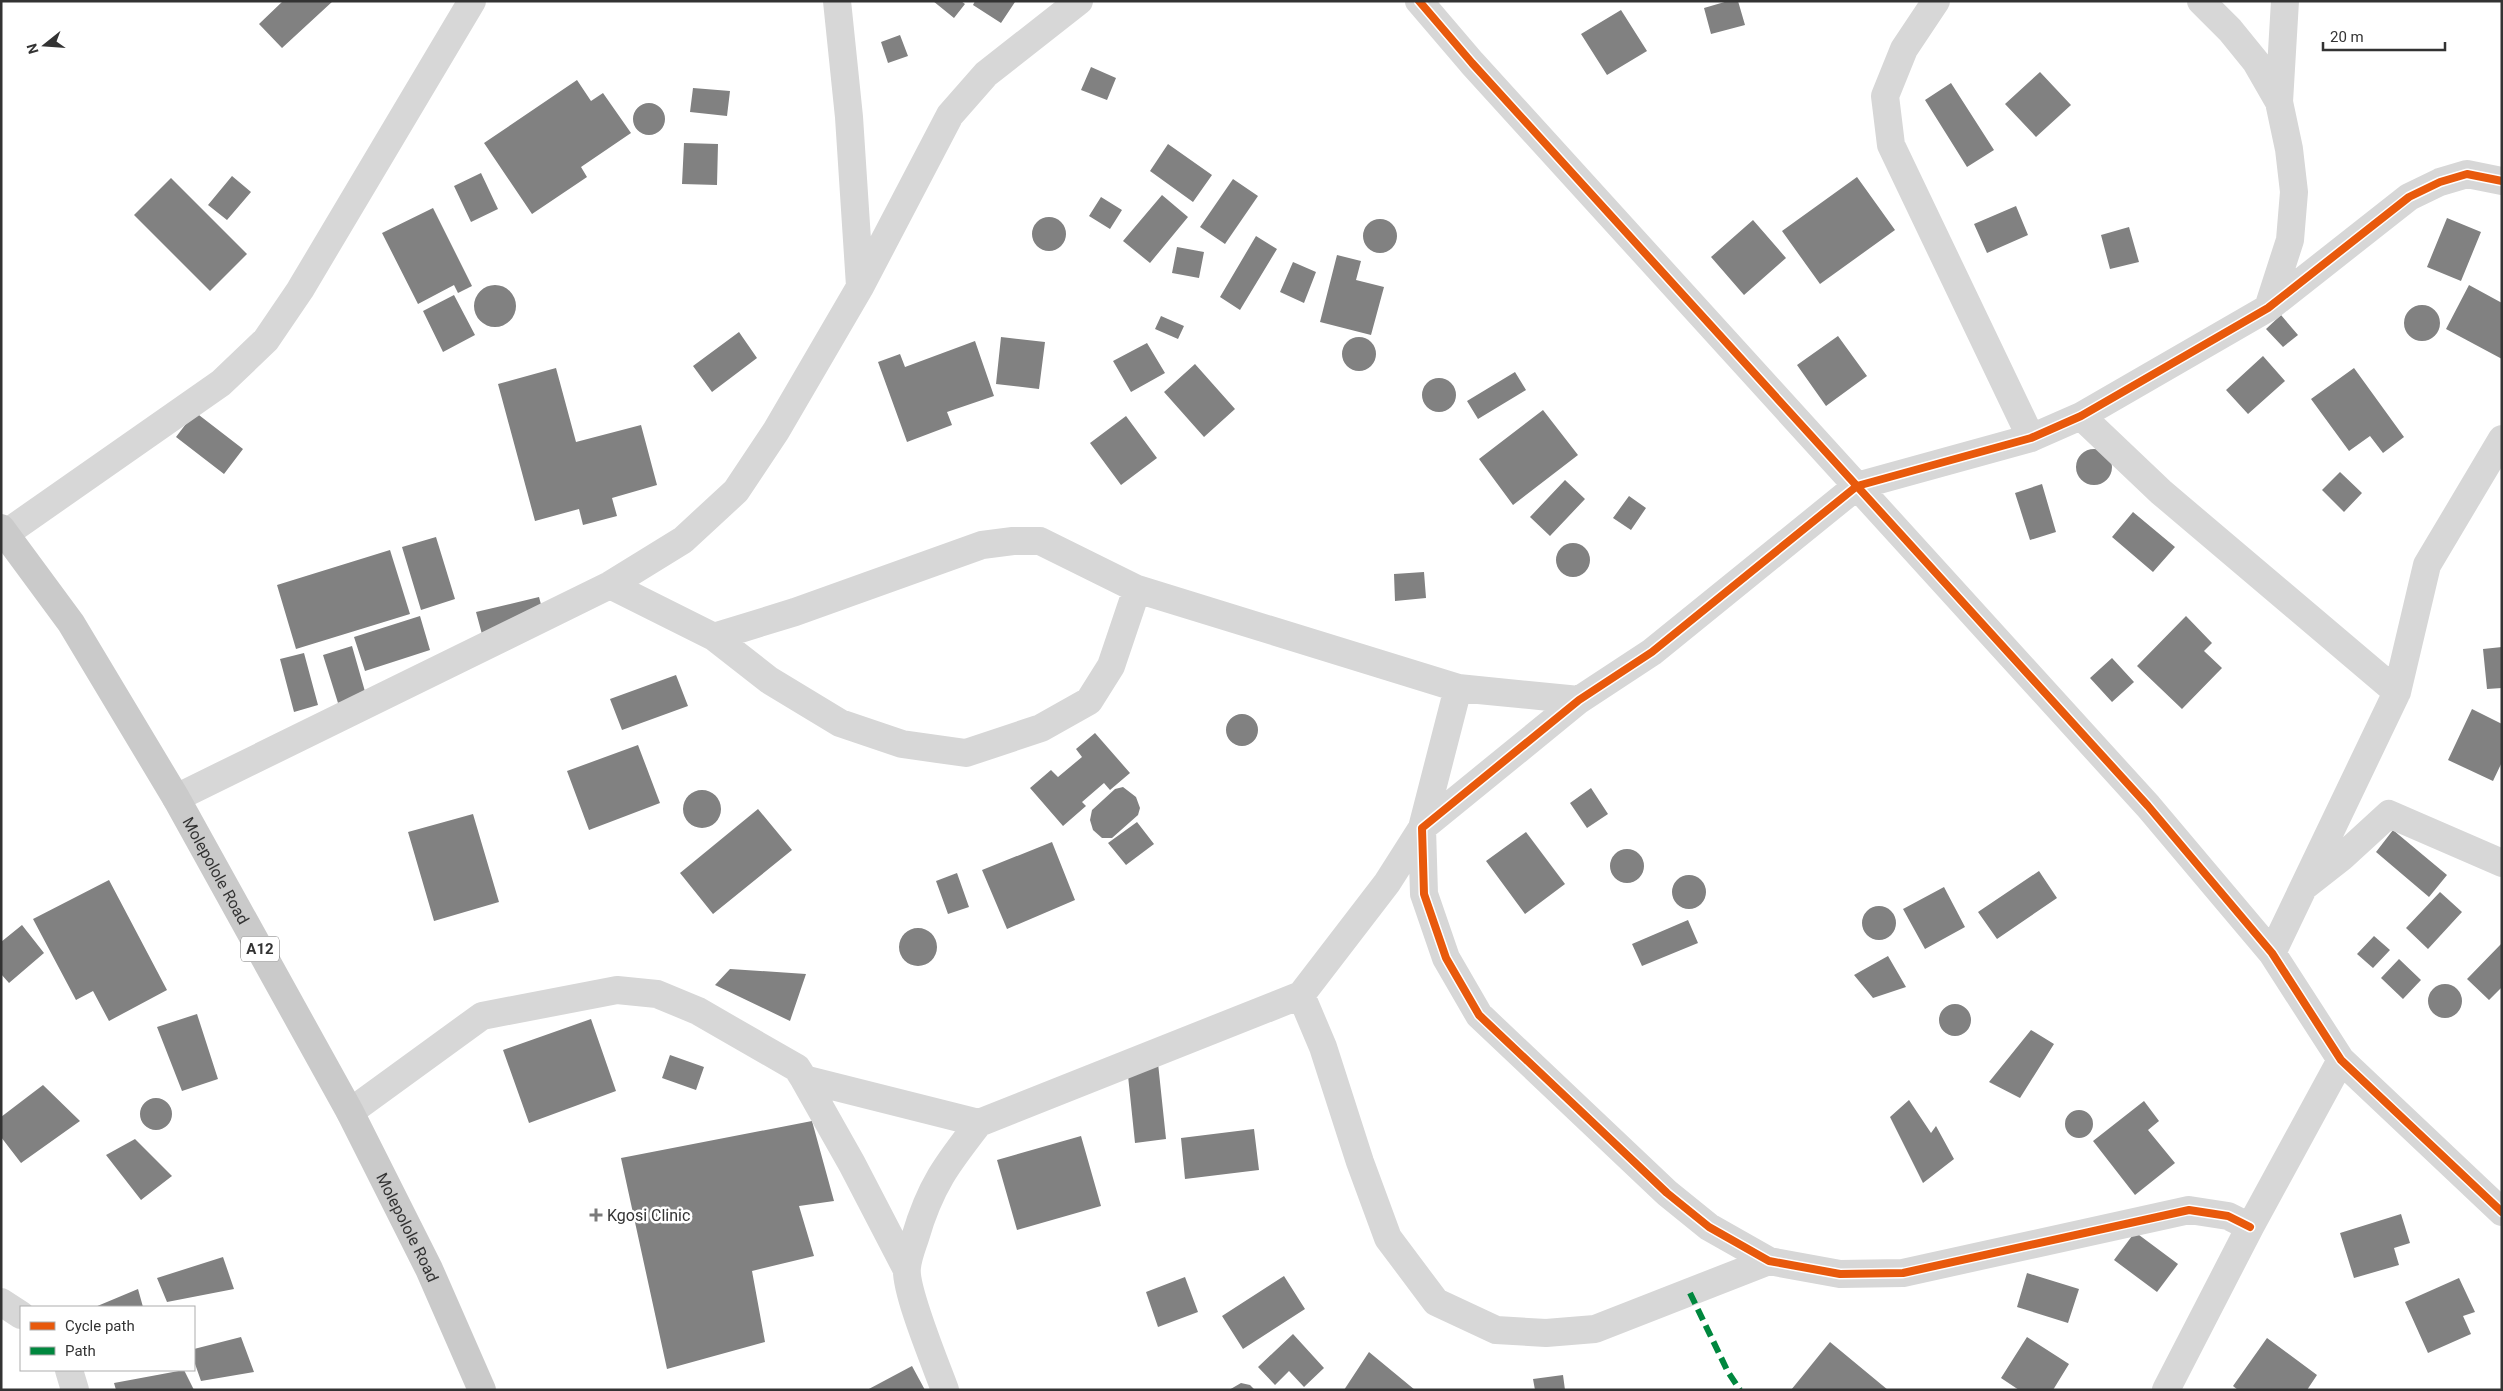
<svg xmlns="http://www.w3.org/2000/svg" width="2503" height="1391" font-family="Roboto,sans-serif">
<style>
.building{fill:#818181}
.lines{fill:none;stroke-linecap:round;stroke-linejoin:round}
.minor{stroke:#d7d7d7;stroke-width:28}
.major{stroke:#cacaca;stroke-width:28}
.quiet{stroke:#00873e;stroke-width:6;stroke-dasharray:12 6;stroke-linecap:butt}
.cycleway-casing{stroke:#fff;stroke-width:11}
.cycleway{stroke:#e8590c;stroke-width:8}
.poi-dot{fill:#7a7a7a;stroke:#fff;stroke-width:2}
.labels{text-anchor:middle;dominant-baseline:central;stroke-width:5;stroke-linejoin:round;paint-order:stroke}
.shield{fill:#fff;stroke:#707070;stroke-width:1}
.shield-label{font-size:15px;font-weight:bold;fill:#333}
.street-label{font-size:16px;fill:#333;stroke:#fff}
.poi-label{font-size:16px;fill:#333;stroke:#fff;text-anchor:start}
</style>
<rect width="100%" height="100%" fill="#fff"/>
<path class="building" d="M283 1H333L282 48 259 24Z
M933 1H961L965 4 954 18Z
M975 1H1013L1015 2 1001 23 973 5Z
M1728 1H1738L1745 25 1711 34 1704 8Z
M1621 10 1647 51 1607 75 1581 34Z
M900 35 908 56 888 63 881 42Z
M1091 67 1116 78 1107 100 1081 90Z
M2040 72 2071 105 2036 137 2005 104Z
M577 80 591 101 603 93 631 133 581 167 587 177 532 214 484 143Z
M1951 83 1994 150 1967 167 1925 100Z
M693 88 730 91 727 116 690 112Z
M633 119a16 16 0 1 1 32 0a16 16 0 1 1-32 0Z
M684 143 718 144 717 185 682 184Z
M1168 144 1212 175 1193 202 1150 171Z
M481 173 498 209 471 222 454 186Z
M232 176 251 192 227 220 208 205Z
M1857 177 1895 230 1820 284 1782 231Z
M171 178 247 254 210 291 134 215Z
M1233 179 1258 196 1225 244 1200 227Z
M1162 195 1188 217 1150 263 1123 241Z
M1101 197 1122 210 1110 229 1089 216Z
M2016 206 2028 235 1987 253 1974 224Z
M433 208 472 286 458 293 454 285 418 304 382 233Z
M1032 234a17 17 0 1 1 34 0a17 17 0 1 1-34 0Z
M2447 218 2481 232 2461 281 2427 267Z
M1363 236a17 17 0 1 1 34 0a17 17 0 1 1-34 0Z
M1753 220 1786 258 1744 295 1711 257Z
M2129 227 2139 262 2110 269 2101 235Z
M1256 236 1277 249 1240 310 1220 297Z
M1177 247 1204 252 1199 278 1172 273Z
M1337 255 1361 261 1356 280 1384 287 1371 335 1320 322Z
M1293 262 1316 272 1304 303 1280 292Z
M2469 285 2502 303V359L2446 329Z
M474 306a21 21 0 1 1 42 0a21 21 0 1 1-42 0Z
M454 295 475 335 443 352 423 311Z
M2404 323a18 18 0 1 1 36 0a18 18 0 1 1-36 0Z
M2281 315 2298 335 2283 347 2266 329Z
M1161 316 1184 326 1178 339 1155 329Z
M739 332 757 358 712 392 693 366Z
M1838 336 1867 376 1826 406 1797 365Z
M1342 354a17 17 0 1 1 34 0a17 17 0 1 1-34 0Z
M1001 337 1045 342 1039 389 996 384Z
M975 341 994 396 947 412 952 425 907 442 878 362 900 354 905 367Z
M1147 343 1165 373 1131 392 1113 361Z
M2263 356 2285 381 2248 414 2226 390Z
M1195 364 1235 409 1204 437 1164 392Z
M556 368 576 442 641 425 657 485 612 498 617 516 583 525 579 509 535 521 498 384Z
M2354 368 2404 437 2383 453 2370 436 2349 451 2311 399Z
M1515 372 1526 390 1478 419 1467 401Z
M1422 395a17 17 0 1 1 34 0a17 17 0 1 1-34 0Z
M1543 410 1578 455 1513 505 1479 459Z
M195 412 243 449 224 474 176 437Z
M1126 416 1157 458 1121 485 1090 443Z
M2076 467a18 18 0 1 1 36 0a18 18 0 1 1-36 0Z
M2340 472 2362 493 2344 512 2322 490Z
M1565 480 1585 499 1550 536 1530 517Z
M2042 484 2056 532 2030 540 2015 493Z
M1629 496 1646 508 1631 530 1613 518Z
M2133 512 2175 547 2153 572 2112 537Z
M436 537 455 599 421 610 402 547Z
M1556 560a17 17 0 1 1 34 0a17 17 0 1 1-34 0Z
M390 550 410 614 296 649 277 585Z
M1424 572 1426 598 1395 601 1394 574Z
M539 597 546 623 483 638 476 612Z
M420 616 430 650 365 671 354 637Z
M2186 616 2212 643 2204 651 2222 668 2182 709 2137 666Z
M352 646 366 695 338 703 323 655Z
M2502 647V688L2487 689 2483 649Z
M304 653 318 705 294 712 280 659Z
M2112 658 2134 682 2112 702 2090 678Z
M676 675 688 706 622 730 610 699Z
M2472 709 2502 724V762L2493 781 2448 760Z
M1226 730a16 16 0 1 1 32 0a16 16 0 1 1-32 0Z
M1095 733 1130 773 1110 790 1104 783 1082 802 1086 806 1063 826 1030 788 1051 770 1058 777 1082 757 1076 749Z
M638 745 660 803 589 830 567 771Z
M1123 787 1136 797 1140 808 1138 815 1112 838H1102L1093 830 1090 820 1092 810 1115 789Z
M1591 788 1608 814 1587 828 1570 803Z
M683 809a19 19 0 1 1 38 0a19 19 0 1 1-38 0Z
M758 809 792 850 713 914 680 873Z
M473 814 499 902 434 921 408 832Z
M1137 822 1154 844 1126 865 1108 843Z
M2393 830 2447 875 2429 897 2376 852Z
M1526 832 1565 884 1525 914 1486 861Z
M1052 842 1075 900 1007 929 982 870Z
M1610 866a17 17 0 1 1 34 0a17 17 0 1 1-34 0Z
M2039 871 2057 898 1997 939 1978 912Z
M957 873 969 907 948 914 936 881Z
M1672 892a17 17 0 1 1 34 0a17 17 0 1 1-34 0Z
M109 880 167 990 109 1021 93 991 76 1000 33 919Z
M1944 887 1965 927 1925 949 1903 909Z
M2440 892 2462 912 2428 949 2406 928Z
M1862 923a17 17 0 1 1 34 0a17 17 0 1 1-34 0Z
M1688 920 1698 943 1642 966 1632 944Z
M22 925 44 953 9 983 1 974V942Z
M899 947a19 19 0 1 1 38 0a19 19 0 1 1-38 0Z
M2374 936 2390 950 2373 968 2357 954Z
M2502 943V987L2489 1000 2467 979Z
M1888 956 1906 987 1873 998 1854 975Z
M2399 959 2421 980 2403 999 2381 978Z
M730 969 806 974 790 1021 715 985Z
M2428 1001a17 17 0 1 1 34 0a17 17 0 1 1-34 0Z
M1939 1020a16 16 0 1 1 32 0a16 16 0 1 1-32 0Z
M197 1014 218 1079 182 1091 157 1027Z
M591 1019 616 1091 529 1123 503 1050Z
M2031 1030 2054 1044 2020 1098 1989 1082Z
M670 1055 704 1067 696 1090 662 1078Z
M1158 1063 1166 1139 1135 1143 1127 1066Z
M43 1085 80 1121 21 1163 1 1137V1117Z
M140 1114a16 16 0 1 1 32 0a16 16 0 1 1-32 0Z
M1909 1100 1931 1133 1936 1126 1954 1159 1923 1183 1890 1117Z
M2144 1101 2159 1121 2148 1130 2175 1163 2135 1195 2093 1141Z
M2065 1124a14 14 0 1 1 28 0a14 14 0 1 1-28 0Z
M812 1121 834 1201 799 1206 814 1256 752 1271 765 1342 667 1369 621 1158Z
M1254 1129 1259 1170 1185 1179 1181 1138Z
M1081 1136 1101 1206 1017 1230 997 1160Z
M135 1139 172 1176 141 1200 106 1155Z
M2401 1214 2410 1243 2394 1248 2399 1265 2354 1278 2340 1233Z
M2135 1232 2178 1264 2157 1292 2114 1260Z
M223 1257 234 1289 167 1302 157 1278Z
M2027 1273 2079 1289 2068 1323 2017 1307Z
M1284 1276 1305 1309 1243 1349 1222 1316Z
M1185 1277 1198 1312 1158 1327 1146 1292Z
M2459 1278 2475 1312 2463 1316 2471 1334 2428 1353 2405 1302Z
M138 1289 143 1307H95Z
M1293 1334 1324 1368 1304 1387 1289 1371 1275 1385 1258 1367Z
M241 1337 254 1372 201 1381 194 1361V1349Z
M2027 1337 2069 1364 2053 1390H2019L2001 1378Z
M2267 1338 2317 1375 2307 1390H2238L2233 1386Z
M1830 1342 1888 1390H1791Z
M1369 1352 1415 1390H1344Z
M912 1366 925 1390H867Z
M184 1370 194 1390H116L114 1383Z
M1563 1375 1565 1390H1535L1533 1379Z
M1241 1383 1250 1385 1255 1390H1229Z"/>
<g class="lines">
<path class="minor" d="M837 1 849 117 860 286
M1419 1 1472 63 2148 806 2272 953 2341 1060 2502 1212
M1936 1 1904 49 1885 96 1891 145 2031 438
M2201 1 2230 30 2256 62 2279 102 2289 149 2294 192 2290 240 2268 308
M2279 102 2285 1
M2081 416 2161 492 2397 692
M5 534 221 383 266 340 300 290 472 1
M610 585 714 637 795 612 982 545 1013 541H1040L1137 589 1458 688 1579 700
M714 637 769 680 840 723 902 744 966 753 1041 728 1089 701 1111 666 1137 589
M176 798 610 585 683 540 736 491 776 431 860 287 950 115 986 74 1079 1
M2305 886 2342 857 2389 814 2502 863
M2272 953 2397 692 2427 565 2502 439
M1301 995 1323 1047 1360 1162 1388 1238 1436 1302 1496 1330 1546 1333 1595 1329 1769 1261
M804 1079 852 1164 906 1268
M350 1112 482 1016 617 990 657 994 698 1011 797 1068 804 1079 979 1123
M2250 1227 2228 1216 2189 1210 1903 1273 1840 1274 1769 1261 1709 1227 1667 1193 1479 1015 1446 958 1424 894 1422 828 1579 700 1652 652 1857 486 2031 438 2081 416 2268 308 2409 197 2440 182 2467 174 2502 181
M1 1302 21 1315
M69 1370 75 1390
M945 1390C936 1365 904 1289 907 1267 908 1257 912 1247 915 1238 930 1186 947 1164 979 1123L1301 995 1387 883 1422 828 1458 688
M2166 1390 2250 1227 2341 1060"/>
<path class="major" id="s1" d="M1 528 71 623 176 798 350 1112 429 1269 482 1390"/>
<path class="quiet" d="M1690 1293 1728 1372 1740 1390"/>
<defs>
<path id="cycleway" d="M1419 1 1472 63 2148 806 2272 953 2341 1060 2502 1212
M2250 1227 2228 1216 2189 1210 1903 1273 1840 1274 1769 1261 1709 1227 1667 1193 1479 1015 1446 958 1424 894 1422 828 1579 700 1652 652 1857 486 2031 438 2081 416 2268 308 2409 197 2440 182 2467 174 2502 181"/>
</defs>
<use href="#cycleway" class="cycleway-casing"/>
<use href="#cycleway" class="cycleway"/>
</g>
<path class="poi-dot" d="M593.5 1207.5h5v5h5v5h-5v5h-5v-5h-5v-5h5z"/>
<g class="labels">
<rect class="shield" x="241" y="936.5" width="38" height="25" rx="4"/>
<g class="shield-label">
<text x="260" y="949">A12</text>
</g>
<g class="street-label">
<text stroke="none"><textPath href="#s1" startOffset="405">Molepolole Road</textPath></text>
<text stroke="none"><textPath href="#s1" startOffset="810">Molepolole Road</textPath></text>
</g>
<g class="poi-label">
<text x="607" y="1215">Kgosi Clinic</text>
</g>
</g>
<rect width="2503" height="1391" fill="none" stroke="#333333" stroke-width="5"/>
<rect x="20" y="1306" width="175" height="65" fill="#ffffff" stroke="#adadad"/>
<rect x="30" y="1322" width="25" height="8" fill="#e8590c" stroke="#adadad"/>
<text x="65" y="1331" font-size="15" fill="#333333">Cycle path</text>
<rect x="30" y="1347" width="25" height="8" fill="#00873e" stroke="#adadad"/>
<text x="65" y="1356" font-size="15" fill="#333333">Path</text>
<g transform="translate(45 45) rotate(253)" stroke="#ffffff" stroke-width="4" paint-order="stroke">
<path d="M0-4L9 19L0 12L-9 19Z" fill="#333333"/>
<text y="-8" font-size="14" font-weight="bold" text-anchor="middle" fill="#333333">N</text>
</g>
<path d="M2323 42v8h122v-8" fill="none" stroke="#333333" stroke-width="2.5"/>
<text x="2330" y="42" font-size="15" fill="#333333" stroke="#ffffff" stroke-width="4" paint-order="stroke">20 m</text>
</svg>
